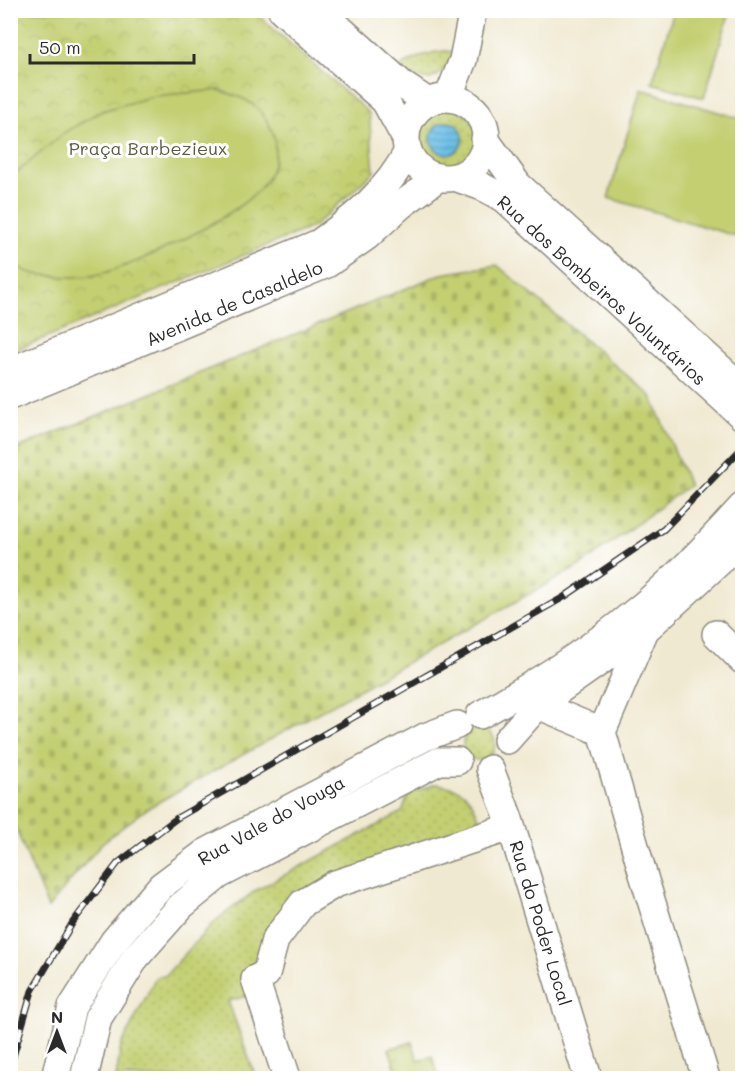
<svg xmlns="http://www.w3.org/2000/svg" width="753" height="1089" font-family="Mali,sans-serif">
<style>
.grass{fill:url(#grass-dots);stroke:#777d4e;stroke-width:1.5}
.cemetery{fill:url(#cemetery-stones);stroke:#777d4e;stroke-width:1.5}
.park{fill:url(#park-crowns);stroke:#777d4e;stroke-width:1.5}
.pitch{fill:#c3cf71;stroke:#777d4e;stroke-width:1.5}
.water{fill:url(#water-rules);stroke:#4b7589;stroke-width:1.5}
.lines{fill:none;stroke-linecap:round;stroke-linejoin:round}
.minor-casing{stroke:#8e8a7e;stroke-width:30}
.minor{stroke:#fff;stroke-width:27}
.rail-casing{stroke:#2b2b2b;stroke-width:7}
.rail{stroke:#fff;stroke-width:4.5;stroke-dasharray:14;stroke-linecap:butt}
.labels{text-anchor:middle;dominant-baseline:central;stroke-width:6;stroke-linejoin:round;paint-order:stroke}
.park-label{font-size:18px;fill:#595c40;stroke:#fff}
.street-label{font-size:18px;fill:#2b2b2b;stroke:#fff}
</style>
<defs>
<pattern id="grass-dots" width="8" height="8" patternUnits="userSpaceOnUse" patternTransform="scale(1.5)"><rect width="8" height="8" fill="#c3cf71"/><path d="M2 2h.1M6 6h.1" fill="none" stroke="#a8b262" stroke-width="1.8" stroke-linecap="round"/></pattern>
<pattern id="cemetery-stones" width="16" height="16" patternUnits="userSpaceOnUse" patternTransform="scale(1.5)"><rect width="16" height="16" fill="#c3cf71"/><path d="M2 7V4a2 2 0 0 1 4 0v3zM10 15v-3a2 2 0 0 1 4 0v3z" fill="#a8b262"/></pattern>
<pattern id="park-crowns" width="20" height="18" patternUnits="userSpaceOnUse" patternTransform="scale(1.5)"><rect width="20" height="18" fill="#c3cf71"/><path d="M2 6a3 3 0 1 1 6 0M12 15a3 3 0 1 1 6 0" fill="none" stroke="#a8b262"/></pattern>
<pattern id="water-rules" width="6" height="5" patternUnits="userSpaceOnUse" patternTransform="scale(1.5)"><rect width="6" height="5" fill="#6bbfe7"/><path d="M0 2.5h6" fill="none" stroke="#589bbb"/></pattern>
</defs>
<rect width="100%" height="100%" fill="#fff"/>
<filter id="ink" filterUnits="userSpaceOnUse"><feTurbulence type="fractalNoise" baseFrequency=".0167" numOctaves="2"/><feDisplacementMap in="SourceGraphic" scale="12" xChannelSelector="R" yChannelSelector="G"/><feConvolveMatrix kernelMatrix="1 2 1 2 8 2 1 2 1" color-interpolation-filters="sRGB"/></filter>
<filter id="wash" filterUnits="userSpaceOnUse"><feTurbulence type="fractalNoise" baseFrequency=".008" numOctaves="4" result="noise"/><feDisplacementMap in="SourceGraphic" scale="24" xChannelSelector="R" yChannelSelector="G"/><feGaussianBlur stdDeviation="1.35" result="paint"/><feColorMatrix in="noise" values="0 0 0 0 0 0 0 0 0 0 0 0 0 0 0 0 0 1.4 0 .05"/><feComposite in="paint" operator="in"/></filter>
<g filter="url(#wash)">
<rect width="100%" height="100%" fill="#f0e9d1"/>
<path class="grass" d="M444 51 454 52C442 81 425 88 400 67 414 58 427 52 444 51Z
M415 138a31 31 0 1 1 62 0a31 31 0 1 1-62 0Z
M463 744a16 16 0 1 1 32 0a16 16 0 1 1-32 0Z
M436 784C469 789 470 796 482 825L334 877 259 969 241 976 250 995 228 1001 256 1078H116L121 1046 156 977 165 976 214 922 255 891 402 812 409 793Z"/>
<path class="cemetery" d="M497 265 651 396 689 485 581 565 148 808 102 843 48 908 11 817V451L441 274Z"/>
<path class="park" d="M11 11H253L369 113 374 172 314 226 11 352Z
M412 1042 418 1060 432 1056 439 1078H399L389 1049Z"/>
<path class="pitch" d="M674 11H730L704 98 652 83Z
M641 89 742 119V238L608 198Z
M219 90C229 94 240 96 249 102 260 108 269 122 273 134 278 151 274 170 263 185 237 217 137 266 96 275 80 278 62 277 46 275 37 275 23 272 17 265 5 251 10 199 10 180L13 176 65 132 102 111 154 96Z"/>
<path class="water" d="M431 138a16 16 0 1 1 32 0a16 16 0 1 1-32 0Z"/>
</g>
<g filter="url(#ink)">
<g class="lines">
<defs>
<path id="minor" d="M282 10 385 101 406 139
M319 10 404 86 428 102
M448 98 463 60 473 10
M406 138a40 40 0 1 1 80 0a40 40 0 1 1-80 0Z
M485 139 518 185 742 388
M455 177 483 187 505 199 742 416
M10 371 319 243C354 218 388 191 408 151
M10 396 327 264 366 237 400 206 439 177
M645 630 602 732 643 874 706 1078
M716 634 742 660
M538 705 602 732
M480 715C532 686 584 654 630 616 671 584 707 545 742 507
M507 740 538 705 645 630 718 563 742 537
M490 769 508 816 588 1078
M55 1078 72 1007 114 941 161 886 205 853 425 737 457 725
M84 1078 98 1018 136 957 181 906 219 875 439 761H457
M287 1078 255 979 266 974 275 940 303 903 335 884 511 827"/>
</defs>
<use href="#minor" class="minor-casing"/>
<use href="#minor" class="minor"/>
<defs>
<path id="rail" d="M10 1067 32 991 73 922 118 863 177 818 564 597 664 529 742 448"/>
</defs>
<use href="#rail" class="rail-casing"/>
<use href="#rail" class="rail"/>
</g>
</g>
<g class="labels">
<g class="park-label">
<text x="148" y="148">Praça Barbezieux</text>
</g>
<g class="street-label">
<text transform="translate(602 290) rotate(42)">Rua dos Bombeiros Voluntários</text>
<text transform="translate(234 303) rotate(-23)">Avenida de Casaldelo</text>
<text transform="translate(271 820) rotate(-29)">Rua Vale do Vouga</text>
<text transform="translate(541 923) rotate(73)">Rua do Poder Local</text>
</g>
</g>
<rect width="753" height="1089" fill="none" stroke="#fff" stroke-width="36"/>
<g transform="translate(57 1032)" stroke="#ffffff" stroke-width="4.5" paint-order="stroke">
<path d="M0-4.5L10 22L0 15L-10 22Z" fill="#2b2b2b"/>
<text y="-9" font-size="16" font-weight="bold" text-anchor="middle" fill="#2b2b2b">N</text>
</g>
<path d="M30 54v9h164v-9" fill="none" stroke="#2b2b2b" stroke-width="3"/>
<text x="39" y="54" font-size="18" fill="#2b2b2b" stroke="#ffffff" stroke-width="4.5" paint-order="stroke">50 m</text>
</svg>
